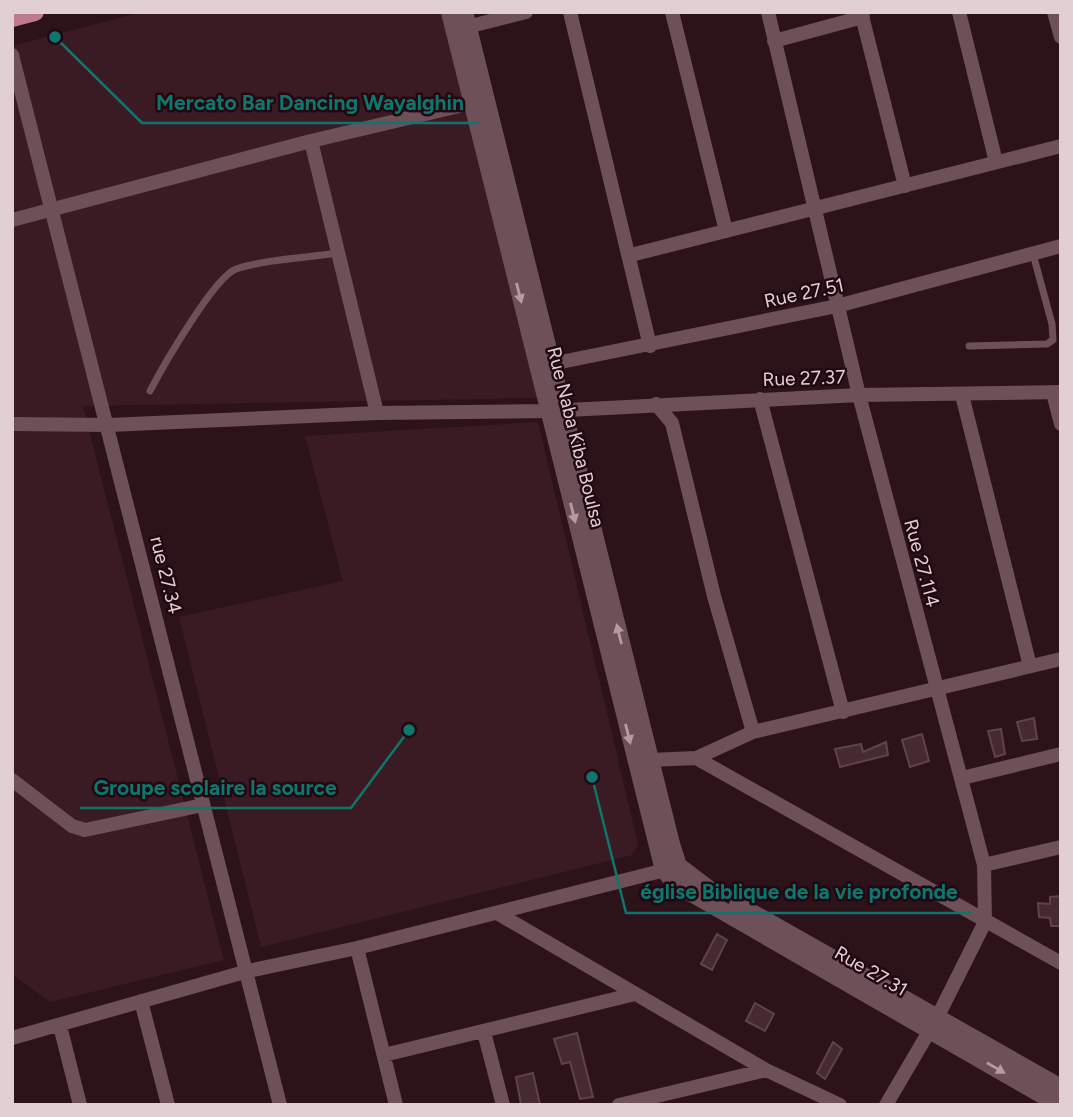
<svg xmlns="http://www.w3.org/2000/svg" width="1073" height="1117" font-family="Figtree,sans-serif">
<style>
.built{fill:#3a1b24}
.building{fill:#462a32;stroke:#60424a;stroke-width:2}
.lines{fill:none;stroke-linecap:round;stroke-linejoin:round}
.lane{stroke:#6e5058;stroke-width:7}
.street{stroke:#6e5058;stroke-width:14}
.secondary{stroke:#6e5058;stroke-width:18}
.primary{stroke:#be7b8d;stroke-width:18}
.oneway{fill:#b49ca2}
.labels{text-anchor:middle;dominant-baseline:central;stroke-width:5;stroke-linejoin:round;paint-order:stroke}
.street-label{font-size:19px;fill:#e2cfd3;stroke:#210911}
.leader{fill:none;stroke:#0f766e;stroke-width:2.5}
.callout-dot{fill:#0f766e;stroke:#210911;stroke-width:2.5}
.callout-label{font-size:21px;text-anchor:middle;font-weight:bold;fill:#0f766e;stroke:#210911;stroke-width:5;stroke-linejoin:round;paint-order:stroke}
</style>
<rect width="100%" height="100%" fill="#2c131a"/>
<path class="built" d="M142 12H445L539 398 83 406 224 960 50 1002 12 974V46Z
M538 422 638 844 632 855 261 947 179 617 343 581 305 436Z"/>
<path class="building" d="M1034 718 1037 739 1022 741 1017 722Z
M1001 729 1005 754 995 757 988 731Z
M922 734 929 761 910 767 902 740Z
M886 742 888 755 840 767 835 749 861 744 863 752Z
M1061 896V926H1051L1050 918 1039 917 1038 903 1050 904V897Z
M717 934 727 940 712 970 701 964Z
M755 1003 774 1014 765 1031 746 1021Z
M577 1033 593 1097 580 1099 570 1062 562 1064 554 1039Z
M833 1042 842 1049 825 1079 817 1073Z
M533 1073 540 1105H521L516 1077Z"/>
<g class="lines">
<path class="lane" d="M969 346 1047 344 1053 340 1052 324 1033 254
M150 391C162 368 214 277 236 269 268 259 305 258 338 253"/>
<path class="street" d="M570 12 650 346
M672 12 726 231
M768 12 859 395 984 865 985 922 937 1018 886 1105
M861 12 905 186
M959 12 996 162
M1054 12 1061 37
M467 27 526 12
M774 41 863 17
M12 55 280 1105
M311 141 377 413
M12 220 311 141 472 103
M631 255 1061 146
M551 364 837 306 1061 246
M1053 393 1061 424
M962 395 1030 666
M760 399 843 712
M656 404 672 423 714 596 753 732
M12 424 109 425 377 413 548 411 859 395 1061 392
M696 758 1061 963
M650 760 696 758 753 732 1061 659
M962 778 1061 754
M12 780 72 826 85 830 203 805
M984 865 1061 847
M497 913 766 1070 840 1105
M357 948 396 1105
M141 1001 168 1105
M60 1026 80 1105
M484 1032 503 1105
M12 1038 248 971 357 948 673 868
M384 1055 635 994
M619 1105 766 1070"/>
<path class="secondary" d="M450 12 664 870 676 884 1060 1105
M464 12 671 844 678 866 707 888
M738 905 1061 1088"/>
<path class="primary" d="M12 18 35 12"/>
</g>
<defs><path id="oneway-solid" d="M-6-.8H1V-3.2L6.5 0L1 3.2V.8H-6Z" transform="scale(1.75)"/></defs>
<g class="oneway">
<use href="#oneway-solid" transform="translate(519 293) rotate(76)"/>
<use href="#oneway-solid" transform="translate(573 513) rotate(76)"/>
<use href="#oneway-solid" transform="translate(619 634) rotate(-104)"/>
<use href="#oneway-solid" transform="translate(628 734) rotate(76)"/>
<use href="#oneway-solid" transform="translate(996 1068) rotate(30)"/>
</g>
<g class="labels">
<g class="street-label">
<text transform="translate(804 293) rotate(-12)">Rue 27.51</text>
<text transform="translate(804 378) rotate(-2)">Rue 27.37</text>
<text transform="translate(576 437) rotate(76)">Rue Naba Kiba Boulsa</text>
<text transform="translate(922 563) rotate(75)">Rue 27.114</text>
<text transform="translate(166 575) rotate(76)">rue 27.34</text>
<text transform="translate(871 971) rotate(30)">Rue 27.31</text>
</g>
</g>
<path class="leader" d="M55 37L142 123H478M409 730L351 808H80M592 777L626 913H972"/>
<g class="callout-dot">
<circle cx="55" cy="37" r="7"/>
<circle cx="409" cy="730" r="7"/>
<circle cx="592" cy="777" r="7"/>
</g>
<g class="callout-label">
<text x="310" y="110">Mercato Bar Dancing Wayalghin</text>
<text x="215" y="795">Groupe scolaire la source</text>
<text x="799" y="899">église Biblique de la vie profonde</text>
</g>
<rect width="1073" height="1117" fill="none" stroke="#e2cfd3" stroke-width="28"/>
</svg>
